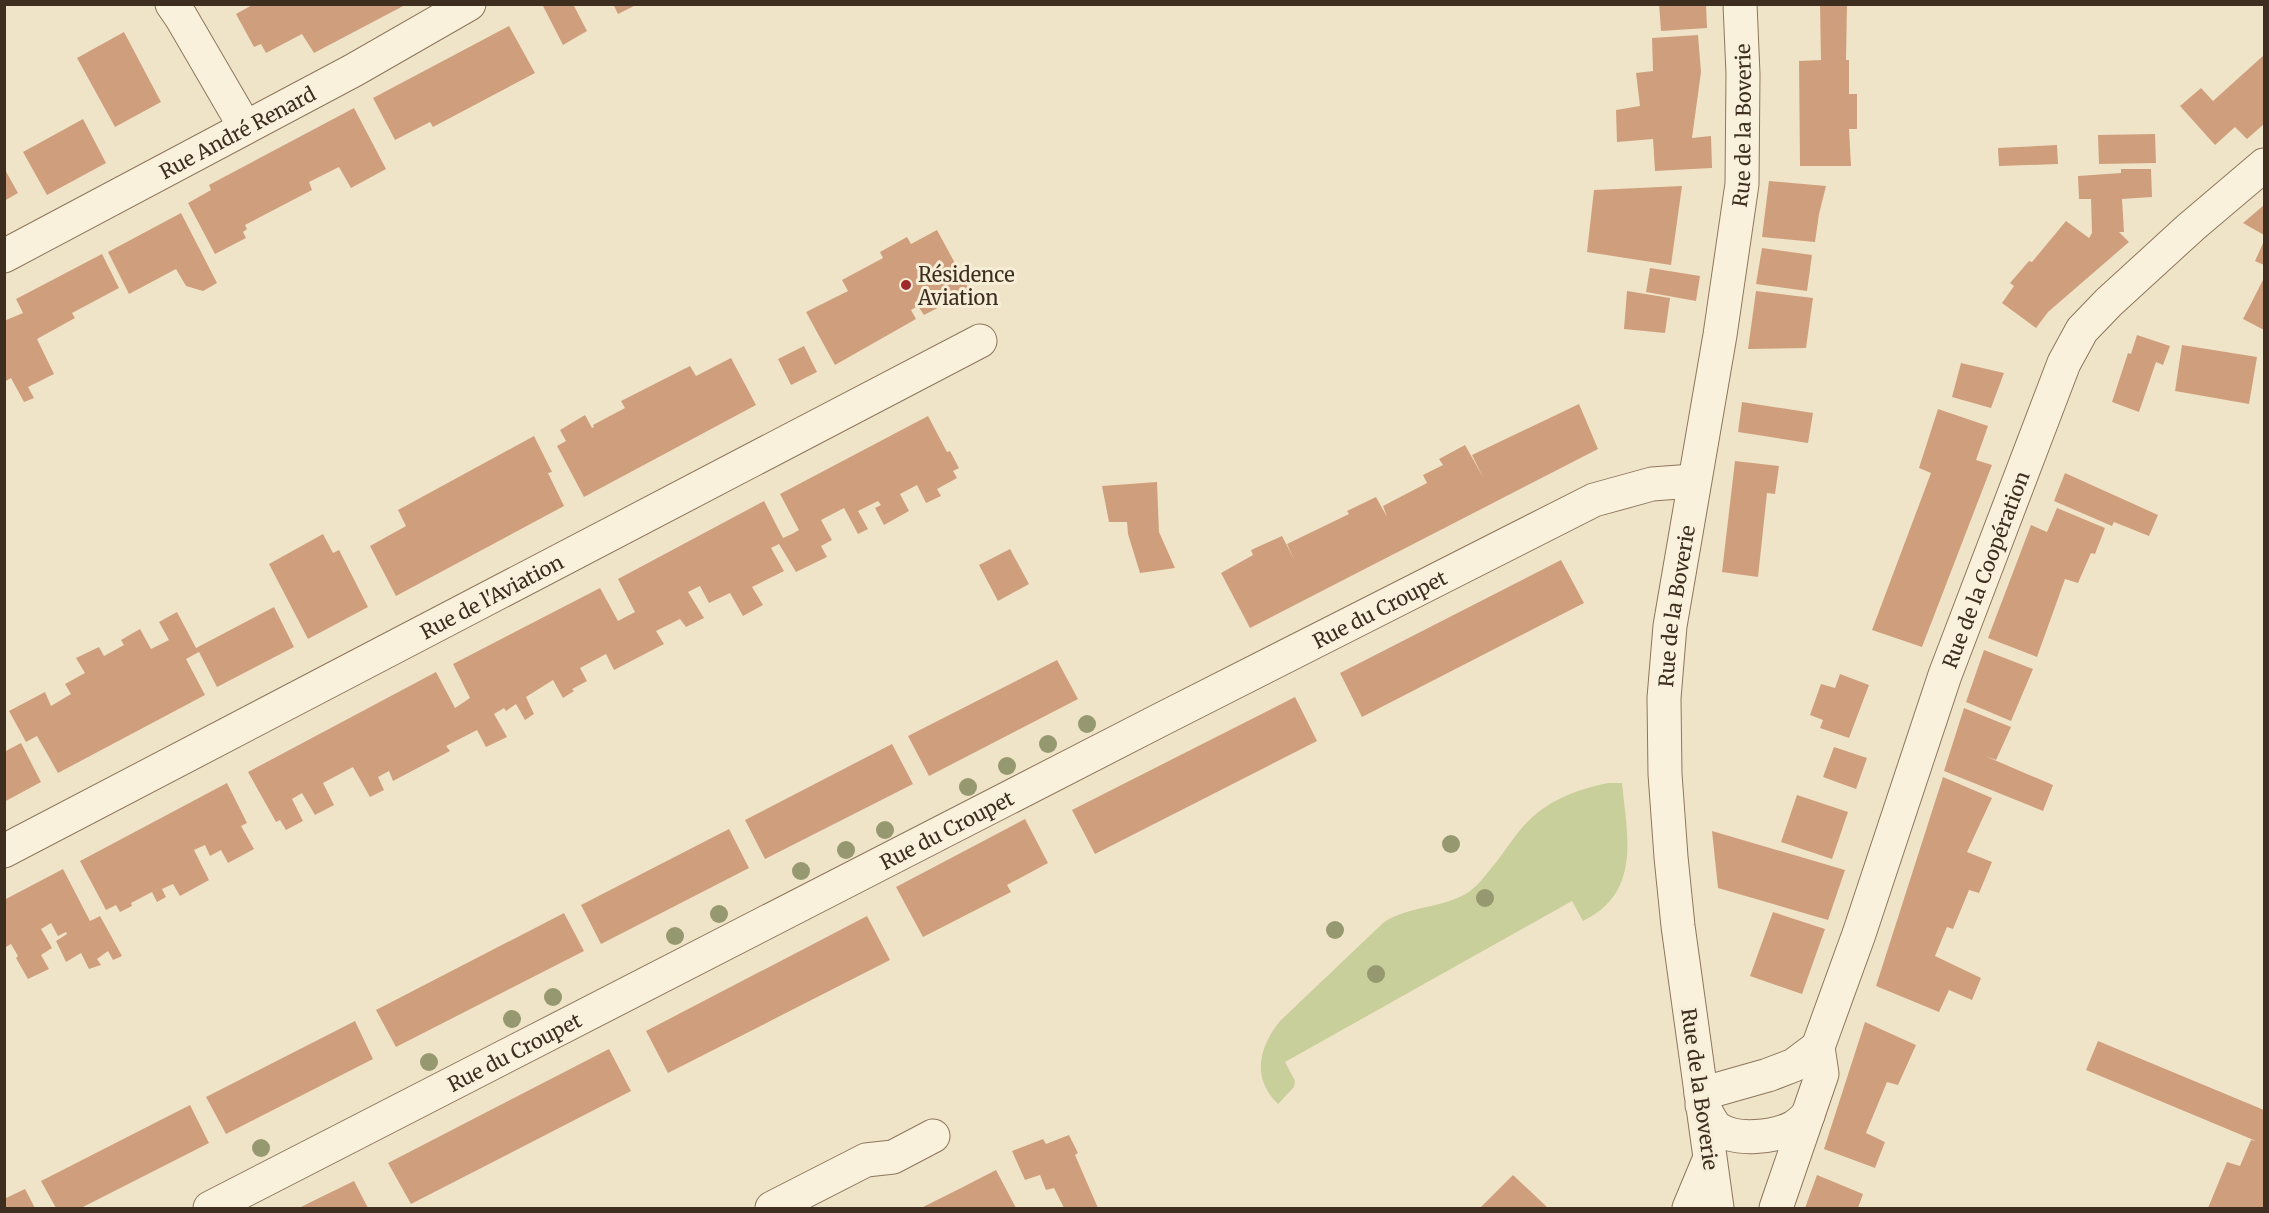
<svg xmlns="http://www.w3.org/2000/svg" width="2269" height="1213" font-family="Merriweather,serif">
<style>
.green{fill:#c9cf9b}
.building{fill:#cf9f7d}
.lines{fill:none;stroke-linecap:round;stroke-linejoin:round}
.minor-casing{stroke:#8d765c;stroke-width:35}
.minor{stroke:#faf1dc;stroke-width:33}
.tree{fill:#96986f}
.poi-dot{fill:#9e2a2b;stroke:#f7eed8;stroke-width:2}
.labels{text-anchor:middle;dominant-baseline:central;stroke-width:6;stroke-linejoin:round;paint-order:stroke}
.street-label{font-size:20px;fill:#3d2e20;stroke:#f7eed8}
.poi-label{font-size:20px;fill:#3d2e20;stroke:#f7eed8;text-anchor:start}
</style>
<rect width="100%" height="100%" fill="#f0e4c8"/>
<path class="green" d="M1608 783H1622C1627 834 1642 893 1583 921L1572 901 1285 1062 1295 1081 1294 1087 1278 1104C1251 1078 1259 1047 1280 1021L1383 923C1408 905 1445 909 1470 891 1481 883 1489 870 1498 860 1505 850 1512 840 1520 830 1543 802 1574 790 1608 783Z"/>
<path class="building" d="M254 4H407L314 53 302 34 266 53 261 44 254 47 236 14Z
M542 4H573L587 31 563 45Z
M613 4H638L618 14Z
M1659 4H1706L1707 28 1661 31Z
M1820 4H1847L1846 60H1849V94H1857V129H1849L1851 166H1800L1799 61 1821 60Z
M509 26 535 73 433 127 430 122 395 140 373 98Z
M124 32 161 102 115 127 77 58Z
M1698 35 1701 72 1692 138 1711 136 1712 168 1655 171 1653 139 1617 142 1616 110 1640 106 1636 73 1653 71 1652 38Z
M2264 55V124L2247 139 2235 127 2215 145 2180 106 2201 88 2213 101Z
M354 108 386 169 351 188 339 167 309 182 312 190 245 225 247 229 243 232 246 238 215 254 188 203 211 190 209 185Z
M83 119 106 163 47 195 23 152Z
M2155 134 2156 163 2099 164 2098 135Z
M2057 145 2058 164 1999 166 1998 148Z
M4 168 18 193 4 201Z
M2121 169H2151L2152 197 2122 199 2124 232H2119L2129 242 2048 312 2036 328 2002 303 2014 286 2010 283 2029 261 2032 262 2066 221 2089 238 2092 233 2091 199H2079L2078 176 2121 173Z
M1769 181 1826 186 1819 214 1815 242 1762 237Z
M1682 186 1671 265 1587 252 1594 190Z
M2264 205V235L2243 223Z
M181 213 217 283 203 291 186 286 176 269 129 294 108 252Z
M937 230 970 291 924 315 918 306 911 310 916 319 835 365 806 312 848 291 842 280 883 258 880 252 907 237 911 244Z
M2264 241V265L2255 261Z
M1762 248 1812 255 1807 291 1756 284Z
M102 254 119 288 72 313 75 318 37 339 54 374 28 387 34 398 24 402 11 378 4 382V321L23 313 16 299Z
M1650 268 1700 276 1696 301 1646 292Z
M2264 278V330L2243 319Z
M1627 291 1670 298 1665 333 1624 329Z
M1756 291 1813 298 1806 348 1748 349Z
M2137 335 2170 346 2163 365 2156 362 2139 412 2112 402 2128 353 2131 354Z
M2182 345 2257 357 2249 404 2175 391Z
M804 346 817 372 791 385 778 359Z
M731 358 756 405 584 497 557 446 566 441 560 430 585 415 592 428 594 427 593 425 625 408 621 401 690 366 696 376Z
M1961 363 2004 373 1991 408 1952 397Z
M1742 402 1813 413 1808 443 1738 432Z
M1579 404 1598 449 1250 628 1221 573 1253 555 1251 550 1282 536 1294 559 1287 544 1349 514 1347 511 1376 497 1387 517 1383 506 1427 483 1423 475 1443 465 1439 459 1465 445 1483 477 1472 455Z
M1938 409 1988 426 1976 460 1992 465 1922 647 1872 630 1931 473 1919 468Z
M928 416 947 452 950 451 959 468 953 471 957 478 937 489 941 496 926 503 917 485 900 494 909 511 884 525 875 508 881 505 878 501 858 511 868 529 858 534 844 508 821 520 832 540 821 546 827 557 796 572 779 544 771 548 784 571 752 587 763 605 743 616 730 593 709 603 700 586 688 592 704 618 686 627 680 619 656 631 664 644 614 670 606 654 580 668 587 681 572 689 574 691 563 698 553 680 545 685 526 697 534 714 525 720 516 704 506 711 504 708 494 714 507 737 486 747 477 730 446 746 450 751 393 781 389 771 378 777 384 790 370 797 353 767 323 783 334 805 315 815 302 793 292 799 303 821 286 830 280 820 276 822 248 772 436 672 455 708 470 698 453 664 600 588 618 621 635 612 618 579 764 501 783 538 792 534 799 530 780 494Z
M534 436 552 472 548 473 564 506 396 596 370 546 406 526 398 510Z
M1735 461 1779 466 1775 494 1767 493 1758 577 1722 572Z
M2065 473 2158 515 2149 536 2114 522 2112 526 2054 501Z
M1157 482 1159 532 1175 568 1140 573 1128 534 1127 522H1109L1102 486Z
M2057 508 2105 528 2095 554 2091 553 2078 583 2065 579 2037 657 1988 638 2031 525 2047 532Z
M323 534 333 553 339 550 368 607 308 639 269 564Z
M1010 549 1029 584 998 601 979 565Z
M1561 560 1584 603 1362 717 1340 673Z
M274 607 294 647 217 687 199 652 186 659 205 695 58 773 37 736 26 742 9 711 45 692 51 706 71 694 65 684 85 673 76 658 99 647 104 656 124 645 121 640 140 629 151 649 169 640 159 622 177 612 196 648Z
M1984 650 2033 669 2011 721 1966 702Z
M1057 660 1078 699 929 776 908 736Z
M1840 674 1869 685 1849 738 1820 728 1823 720 1810 715 1821 684 1835 688Z
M1295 697 1317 741 1095 854 1072 810Z
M1964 708 2011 727 1996 760 1985 756 2053 785 2043 811 1944 771Z
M21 743 41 782 4 802V752Z
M892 744 913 784 765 859 745 820Z
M1834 747 1867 758 1856 789 1823 777Z
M1943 777 1992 798 1967 852 1992 862 1979 893 1969 890 1953 929 1947 927 1935 956 1981 978 1972 1000 1949 990 1939 1012 1876 986Z
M227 783 247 823 241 826 254 849 228 863 221 850 210 856 205 845 194 850 209 880 180 896 173 884 162 889 166 897 157 902 152 892 131 903 132 906 120 912 116 905 106 910 80 861Z
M1797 795 1848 812 1832 859 1781 842Z
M1025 819 1048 863 1007 885 1011 892 923 937 896 887Z
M729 829 749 868 601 944 581 905Z
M1712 831 1845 870 1828 920 1718 888Z
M63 869 90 921 100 916 122 956 113 960 108 951 97 959 101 965 89 969 81 953 66 962 56 941 67 934 66 932 58 936 51 923 41 929 52 948 41 955 49 969 28 979 16 958 18 956 11 944 4 948V900Z
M1773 912 1825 929 1802 994 1750 976Z
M564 913 584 951 396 1047 376 1010Z
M867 916 890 960 668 1073 646 1031Z
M355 1021 373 1059 226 1134 206 1097Z
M1865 1022 1916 1045 1898 1085 1887 1082 1866 1133 1885 1142 1875 1168 1824 1149Z
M2098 1041 2264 1110V1204L2263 1208H2208L2227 1162 2240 1166 2251 1140 2256 1141 2086 1070Z
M609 1049 631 1091 411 1204 388 1163Z
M190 1105 209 1143 81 1208H56L41 1181Z
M1069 1135 1078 1153 1075 1155 1098 1208H1064L1054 1188 1046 1190 1040 1175 1025 1180 1012 1151 1043 1139 1046 1144Z
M996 1170 1016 1208H921L961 1188Z
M1513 1175 1548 1208H1480Z
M1817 1175 1863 1194 1858 1208H1805Z
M354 1181 368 1208H299L317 1199Z
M25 1189 35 1208H4V1199Z"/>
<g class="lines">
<defs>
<g id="minor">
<path d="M172 4 181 17 245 127"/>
<path id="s1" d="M4 256 354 70 469 4"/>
<path id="s2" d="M4 851 980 341"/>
<path d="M1701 1094 1768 1075 1794 1065 1818 1047"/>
<path d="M1702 1105C1707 1112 1711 1123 1717 1128 1736 1142 1775 1137 1794 1127 1799 1124 1804 1119 1808 1115"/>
<path id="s3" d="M210 1208 1160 720 1594 500 1652 484 1693 481"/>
<path d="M772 1208 866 1160 893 1157 933 1136"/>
<path d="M1689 1208 1709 1160"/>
<path id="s4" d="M1717 1208 1678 926 1671 857 1665 774 1664 698 1670 626 1720 335 1742 184 1743 74 1740 4"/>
<path id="s5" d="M1776 1208 1822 1074 1818 1047 1859 934 1945 675 2064 363 2082 330 2109 302 2191 227 2264 165"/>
</g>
</defs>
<use href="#minor" class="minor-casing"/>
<use href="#minor" class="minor"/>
</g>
<g class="tree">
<circle cx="1087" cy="724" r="9"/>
<circle cx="1048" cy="744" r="9"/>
<circle cx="1007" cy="766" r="9"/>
<circle cx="968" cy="787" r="9"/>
<circle cx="885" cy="830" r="9"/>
<circle cx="1451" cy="844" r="9"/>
<circle cx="846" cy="850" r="9"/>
<circle cx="801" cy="871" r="9"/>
<circle cx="1485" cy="898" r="9"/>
<circle cx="719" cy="914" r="9"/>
<circle cx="1335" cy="930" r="9"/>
<circle cx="675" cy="936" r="9"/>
<circle cx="1376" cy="974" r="9"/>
<circle cx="553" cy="997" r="9"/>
<circle cx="512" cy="1019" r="9"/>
<circle cx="429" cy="1062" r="9"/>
<circle cx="261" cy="1148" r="9"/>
</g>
<circle class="poi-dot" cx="906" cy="285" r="6"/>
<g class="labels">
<g class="street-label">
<text stroke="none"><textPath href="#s4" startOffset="1092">Rue de la Boverie</textPath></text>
<text stroke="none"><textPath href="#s1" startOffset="264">Rue André Renard</textPath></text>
<text stroke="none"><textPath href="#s5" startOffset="675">Rue de la Coopération</textPath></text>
<text stroke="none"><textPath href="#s2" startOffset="550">Rue de l'Aviation</textPath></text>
<text stroke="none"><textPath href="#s4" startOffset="606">Rue de la Boverie</textPath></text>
<text stroke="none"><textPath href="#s3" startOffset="1314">Rue du Croupet</textPath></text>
<text stroke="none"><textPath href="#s3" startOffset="828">Rue du Croupet</textPath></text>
<text stroke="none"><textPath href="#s3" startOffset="342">Rue du Croupet</textPath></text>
<text transform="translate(1700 1089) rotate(82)">Rue de la Boverie</text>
</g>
<g class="poi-label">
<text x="918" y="274">Résidence<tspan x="918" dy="23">Aviation</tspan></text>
</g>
</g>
<rect width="2269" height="1213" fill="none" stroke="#3d2e20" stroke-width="12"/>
</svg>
